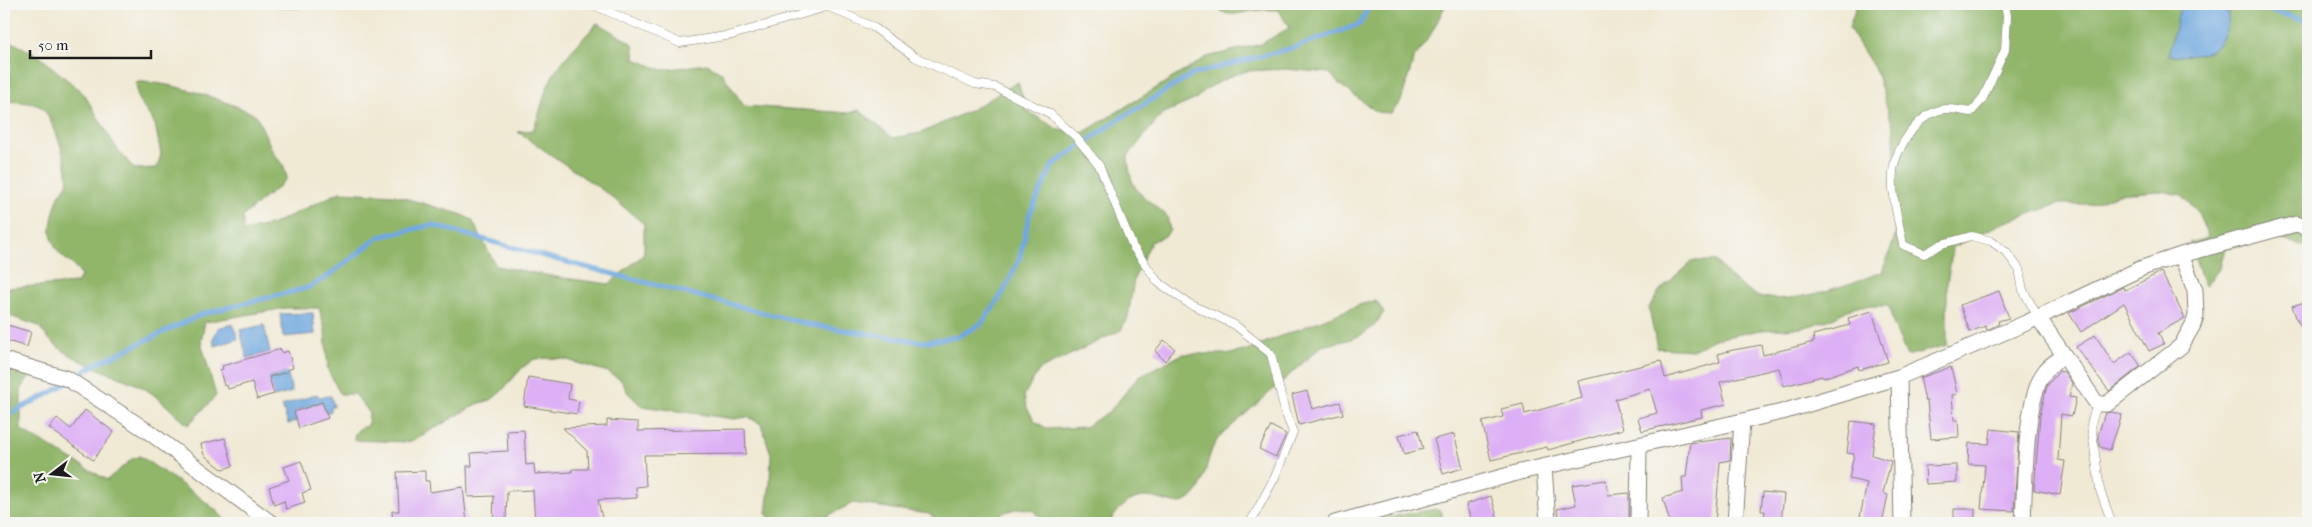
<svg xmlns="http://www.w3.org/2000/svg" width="2312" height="527" font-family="'IM FELL French Canon',serif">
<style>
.forest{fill:#91b66a;stroke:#566943}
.water{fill:#71a8df;stroke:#46627e}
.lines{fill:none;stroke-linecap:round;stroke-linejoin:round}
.stream{stroke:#71a8df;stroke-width:5}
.building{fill:#ddaff5}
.lane-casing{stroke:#868278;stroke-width:9}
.street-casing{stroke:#868278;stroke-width:17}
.lane{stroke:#fff;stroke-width:8}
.street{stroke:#fff;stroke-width:15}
</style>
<rect width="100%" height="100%" fill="#f6f6f2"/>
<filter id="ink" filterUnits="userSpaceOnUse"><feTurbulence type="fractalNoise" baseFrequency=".02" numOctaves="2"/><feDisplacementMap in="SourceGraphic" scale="10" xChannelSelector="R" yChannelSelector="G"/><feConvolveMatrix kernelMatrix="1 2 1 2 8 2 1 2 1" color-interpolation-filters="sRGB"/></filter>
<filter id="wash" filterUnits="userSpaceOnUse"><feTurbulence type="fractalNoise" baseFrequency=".0096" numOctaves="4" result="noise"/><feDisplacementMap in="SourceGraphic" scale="20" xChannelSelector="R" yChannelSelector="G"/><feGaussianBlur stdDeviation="1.12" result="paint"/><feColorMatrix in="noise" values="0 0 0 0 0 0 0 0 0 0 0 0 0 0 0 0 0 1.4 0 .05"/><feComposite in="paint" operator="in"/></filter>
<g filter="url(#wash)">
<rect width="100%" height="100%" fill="#f0e9d4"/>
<path class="forest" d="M1216 4H1446L1431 34 1414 58 1401 101 1391 113 1377 112 1339 84 1330 73 1285 69 1247 71 1233 75 1206 89 1196 99 1162 114 1128 156C1130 195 1142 193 1167 216L1170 231 1165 236 1151 242 1134 279 1128 317 1121 330 1039 370 1024 395 1027 408 1035 421 1047 429 1085 427 1110 411 1139 376 1183 354H1230L1244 351 1362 304 1376 301 1384 312 1375 325 1365 333 1352 339 1322 346 1225 432C1221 435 1217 439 1215 444 1204 461 1208 485 1190 499 1168 516 1143 471 1109 523H1047L1033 510 1019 508 1005 512 987 523H942L929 514 853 503 814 523H773L766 513 770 483 771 454 761 424 748 417 734 419 642 406 628 393 621 380 608 372 564 359 549 358 534 359 522 368 502 391 491 400 477 404 414 440 407 442 354 440 355 433 360 428 368 426 369 412 355 394H340L328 370 325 330 319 308H286L205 322 201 342 216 396 188 425C173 413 158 395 140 386 108 371 57 358 39 326L4 314V289L6 288 77 283 81 276C72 257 56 261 51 234 50 224 55 206 59 196 61 192 65 188 67 184 72 174 52 113 41 107 31 101 15 103 4 100V38L39 56 84 94 115 146 134 169 157 168 161 154 155 124 138 99 136 82C171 81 224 100 256 115L274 154 283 165 287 178C274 193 257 202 243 217V231L273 224 340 192 394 195 460 214 472 220 496 266 556 277 609 284 644 254V224L608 194 518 132 533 130C540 115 542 100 548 85 558 62 581 42 597 23L633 44 635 59 662 70 707 64 721 72 744 106 850 113 859 110 893 138 921 133 973 109 1018 82 1027 111 1059 130 1081 134 1207 57 1261 44 1289 28 1279 10C1272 10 1265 9 1259 10 1243 11 1225 22 1216 4Z
M1857 4H2308V247L2280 239 2225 248 2220 268 2205 287 2189 243 2208 238 2198 212 2182 195 2160 191 2118 194 2091 204H2058L2003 223 1953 247 1947 283V345L1907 356 1893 323 1889 306H1856L1828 320 1802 328 1761 330 1715 339 1693 350 1657 348 1649 308 1660 290 1692 261H1716C1725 273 1737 284 1750 292 1781 311 1849 284 1882 272L1896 234 1894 130 1876 71 1849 28Z
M4 368 32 372 21 390V430L107 480 132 459 140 456C160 471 217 505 227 523H4Z
M1435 509 1442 512V523H1373L1384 518Z"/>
<path class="water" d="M2181 4 2211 6 2228 12C2230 28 2221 48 2204 53 2193 57 2178 55 2168 55Z
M313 313 315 334 283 337 280 314Z
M233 324 238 339 215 346 213 339 218 328Z
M264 325 270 352 247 358 240 330Z
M287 372 292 392 274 397 272 387 261 380Z
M317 394 319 397 331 396 334 407H331V411L326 413 322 402 294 412 297 421 288 424 282 406Z"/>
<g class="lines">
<path class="stream" d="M2246 4 2308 21
M4 417 54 391 96 364 202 314 307 288 327 277 379 237 432 225 547 257 811 325 922 342 957 337 981 324 1003 293 1019 260 1030 213 1053 165 1118 120 1193 74 1296 47 1360 24 1370 4"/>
</g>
<g id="blocks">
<path class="building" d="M2161 272 2185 318 2158 333 2164 344 2149 351 2124 303 2081 332 2069 313 2123 287 2125 290Z
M1999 291 2009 318 1998 321 1999 324 1987 330 1985 326 1970 332 1960 305Z
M2308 301V337L2297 320 2292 306Z
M1872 311 1888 362 1859 370 1858 366 1823 378 1822 376 1784 386 1779 368 1720 382 1726 404 1701 410 1702 417 1642 431 1638 418 1657 413 1650 389 1615 399 1623 429 1548 450 1547 447 1491 460 1482 422 1503 417 1501 409 1523 404 1525 414 1582 398 1578 381 1661 361 1665 378 1720 362 1718 354 1733 350 1761 345 1763 355 1814 342 1813 335 1850 325 1848 318Z
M4 324 31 332 27 347 4 340Z
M2095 335 2114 364 2131 352 2141 366 2109 391 2076 347Z
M1164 340 1175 349 1165 361 1155 351Z
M281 349 282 353 288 351 293 368 287 370V372L269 377 274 394 257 399 252 382 228 389 227 385 224 386 220 370 223 369 222 366Z
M1951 367 1957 394 1952 395 1954 420H1958L1959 437 1931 439 1927 401H1925L1920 378Z
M2059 371 2064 372 2072 383 2069 397 2076 398 2072 416 2061 414 2058 460 2065 461 2060 495 2034 490 2040 415 2047 386Z
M528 377 570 384 568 399 579 401 577 414 524 406Z
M1307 391 1312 409 1340 402 1343 414 1299 425 1292 395Z
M322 402 328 418 299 428 294 412Z
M85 410 114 432 93 460 49 428 57 418 71 429Z
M2112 412 2122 415 2110 450 2100 447 2098 435 2105 413Z
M607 420 638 422V431L745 429 746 454 644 455 646 486 636 487 637 498 598 500 603 523H535L533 490 507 491 506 523H493L494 496 468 497 467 466H472L471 453 508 451 507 431 524 430 526 465 534 464 535 474 572 472V469H588L587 451 563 428 607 426Z
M1851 421 1876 424 1872 455 1891 461 1883 493 1888 495 1882 523 1860 517 1867 483 1849 479 1854 454 1847 453Z
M1271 426 1286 434 1276 457 1259 449Z
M1991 429 2019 432 2014 511 1981 509 1985 465 1968 464 1969 443 1989 444Z
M1418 430 1423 449 1404 454 1399 435Z
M1454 434 1463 468 1443 474 1434 439Z
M225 438 233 466 222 469 204 455 201 444Z
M1731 438 1730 460 1720 462 1715 523H1670L1663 498 1683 492 1682 477H1686L1690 443Z
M301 461 311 490 302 493 305 503 286 509 284 501 274 505 269 487 289 480 284 467Z
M1957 465V482L1926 484 1925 466Z
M425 471V481H429L430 492 463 487 467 523H393L392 511H399L397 472Z
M1606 480 1608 495 1629 493V523H1570L1569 520 1560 522 1557 509 1576 505 1572 485Z
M1763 492 1784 494 1781 523H1763L1765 511H1761Z
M1491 496 1499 523H1472L1466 504Z
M1954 509H1975V523H1954Z"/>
</g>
</g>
<g filter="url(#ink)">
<use href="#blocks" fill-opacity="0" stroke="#868278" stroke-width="1"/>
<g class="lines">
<defs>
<path id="lane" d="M280 4H298
M330 4H349
M591 4 680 43 732 35 836 4
M2005 4 2007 16 2005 50 1982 100 1971 112C1964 111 1956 109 1948 109 1921 109 1895 147 1893 172 1891 196 1899 221 1903 245L1924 254 1942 244 1971 236 1991 241 2006 252 2019 269 2023 290 2038 317
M827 6 873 27 915 57 975 84 995 87 1049 113 1075 136 1099 165 1133 247 1158 282 1188 303 1235 325 1271 354 1285 412 1293 432 1275 477 1250 523
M2097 404 2091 424 2100 490 2112 523"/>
<path id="street" d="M2038 317 2097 404H2107L2181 346 2193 325 2196 316 2195 290 2181 255
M4 360 68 379 77 385 149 432 271 523
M1899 377 2026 323 2142 268 2181 255 2296 224 2308 228
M1544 467 1548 523
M1335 523 1520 472 1782 412 1899 377 1902 523
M1638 523 1639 445
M1735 523 1742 421
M2023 523C2025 489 2024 395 2046 370 2051 364 2058 360 2064 356"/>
</defs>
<use href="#lane" class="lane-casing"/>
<use href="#street" class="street-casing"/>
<use href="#lane" class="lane"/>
<use href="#street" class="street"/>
</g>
</g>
<rect width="2312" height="527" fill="none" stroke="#f6f6f2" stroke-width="20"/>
<g transform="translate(52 474) rotate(254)" stroke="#f6f6f2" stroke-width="4" paint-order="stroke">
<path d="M0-4L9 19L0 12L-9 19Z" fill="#1c1c1c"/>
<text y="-8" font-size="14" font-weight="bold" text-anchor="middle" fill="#1c1c1c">N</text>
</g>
<path d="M30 50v8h121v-8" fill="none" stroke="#1c1c1c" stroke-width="2.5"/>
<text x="38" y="50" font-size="15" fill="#1c1c1c" stroke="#f6f6f2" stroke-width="4" paint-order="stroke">50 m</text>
</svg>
